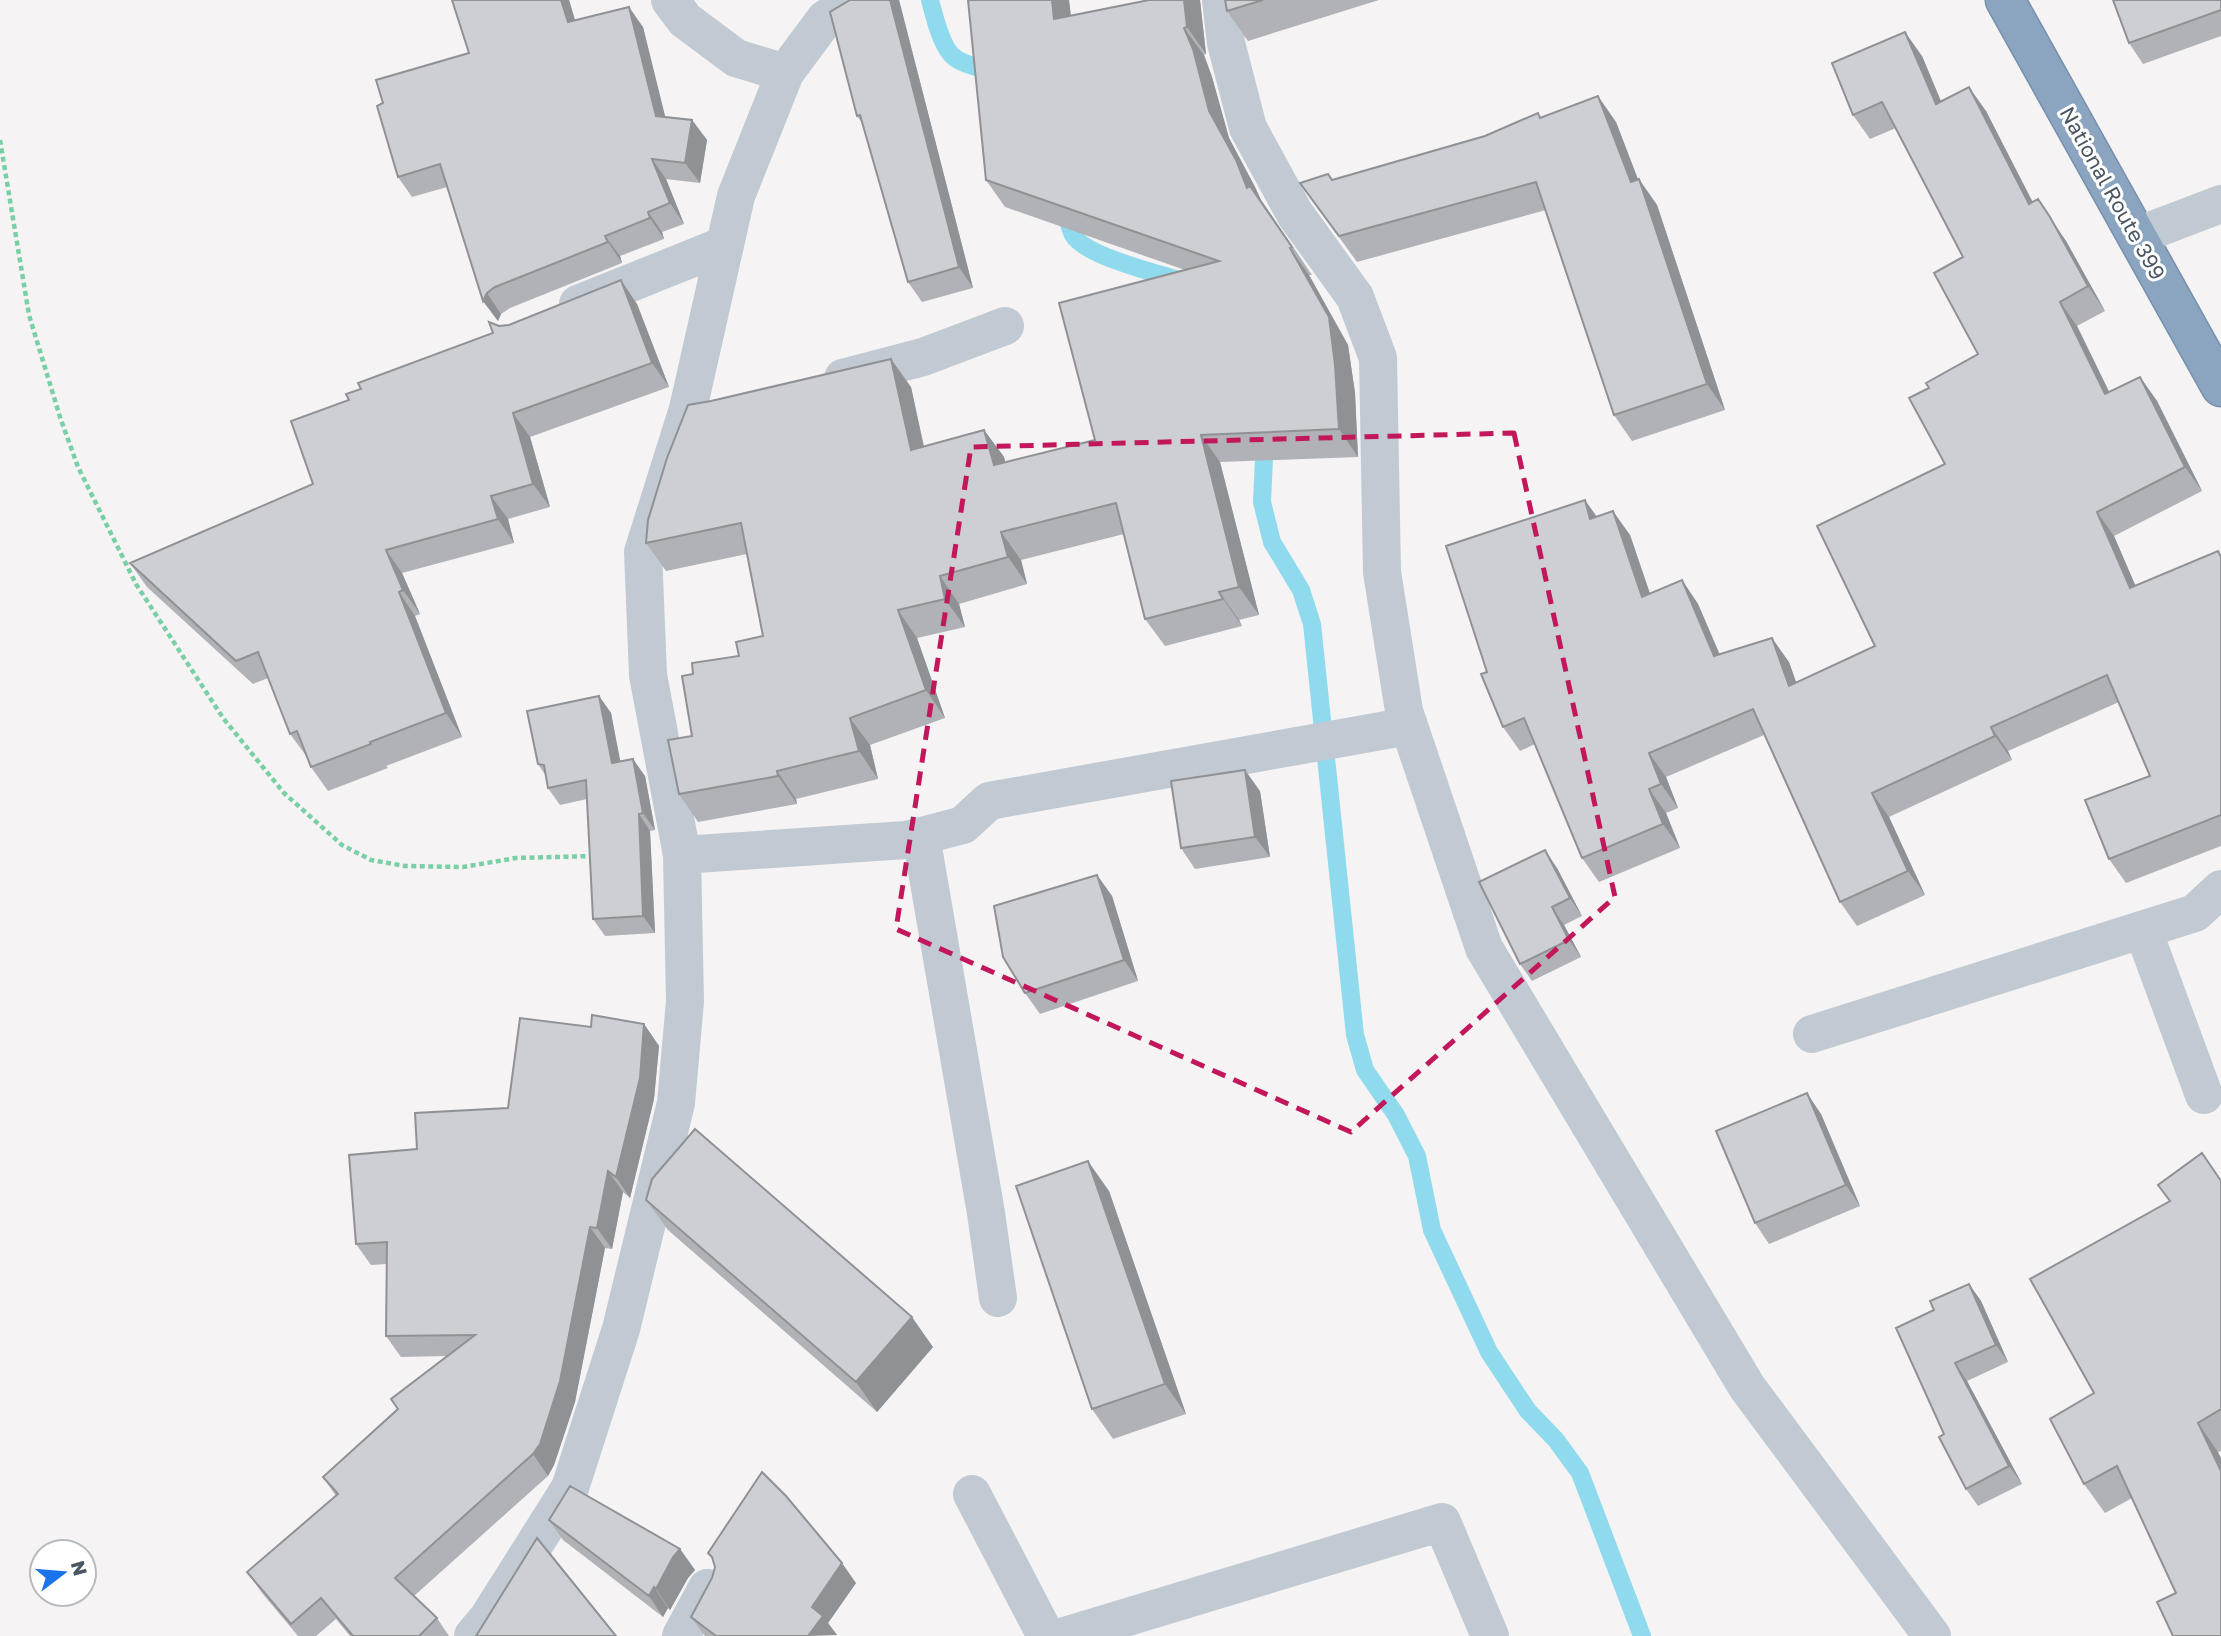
<svg xmlns="http://www.w3.org/2000/svg" width="2221" height="1636" font-family="'Golos Text',sans-serif">
<style>
.lines{fill:none;stroke-linecap:round;stroke-linejoin:round}
.stream{stroke:#90daee;stroke-width:18}
.highway-casing{stroke:#7690ad;stroke-width:41}
.path{stroke:#7ad0a6;stroke-width:4.5;stroke-dasharray:5 3.5;stroke-linecap:butt}
.street{stroke:#c1cad2;stroke-width:38}
.highway{stroke:#8ba5c1;stroke-width:38}
.wall{fill:#b0b2b7}
.shaded-wall{fill:#909195}
.building{fill:#cdcfd5;stroke:#909195;stroke-width:2}
.marked{fill:none;stroke:#c2185b;stroke-width:5;stroke-dasharray:14 9;stroke-linejoin:round}
.labels{text-anchor:middle;dominant-baseline:central;stroke-width:6;stroke-linejoin:round;paint-order:stroke}
.street-label{font-size:21px;fill:#4a5661;stroke:#fff}
</style>
<rect width="100%" height="100%" fill="#f5f3f3"/>
<g class="lines">
<path class="stream" d="M930 0C934 15 940 41 950 53 959 65 983 68 997 73
M1065 208C1067 216 1069 227 1073 235 1086 257 1161 274 1188 283
M1265 437 1262 502 1272 542 1301 590 1312 624 1355 1035 1365 1070 1396 1115 1417 1156 1432 1230 1489 1352 1528 1411 1556 1440 1580 1473 1642 1636"/>
<defs>
<path id="highway" d="M2005 0 2221 387"/>
</defs>
<use href="#highway" class="highway-casing"/>
<path class="path" d="M0 140 29 315 60 417 78 467 136 584 223 718 284 793 342 845 371 860 405 866 463 867 516 858 595 856"/>
<path class="street" d="M670 0 685 20 736 58 785 73
M1221 0 1226 43 1248 128 1295 214 1355 297 1378 358 1382 572 1404 711 1484 948 1747 1387 1932 1636
M2137 236 2221 204
M578 304 725 245
M843 378 923 357 1005 326
M921 836 986 1213 998 1298
M682 855 906 840 963 825 989 801 1409 726
M2143 930 2204 1095
M1812 1034 2195 913 2221 889
M972 1494 1046 1636
M473 1636 488 1618 570 1488 621 1329 676 1103 685 1001 682 855 648 675 643 552 688 409 736 196 785 73 825 19 857 0
M681 1636 707 1588
M1065 1636 1442 1522 1490 1636"/>
<use href="#highway" class="highway"/>
</g>
<path class="wall" d="M569 0 575 21 643 27 665 117 692 120 707 140 700 183 666 179 684 224 662 232 664 239 620 256 622 263 510 308 501 314 498 321 483 301 447 187 412 197 398 177 469 53Z
M850 0H899L973 288 922 302 908 282 863 124 857 116Z
M968 0H1069L1071 15 1200 0 1206 54 1204 55 1212 77 1229 138 1255 187 1261 200 1312 275H1309L1348 345 1355 393 1358 457 1220 462 1259 615 1239 620 1242 626 1165 646 1145 619 1124 534 1021 560 1027 584 959 604 965 627 917 638 945 718 870 745 878 779 796 799 797 804 698 822 679 794 692 736 693 674 739 656 763 636 747 554 666 571 646 543 911 387 924 446 984 430 1004 457 1005 463 1095 440 1185 270 1005 207 986 180Z
M1225 0H1379L1248 41 1227 11Z
M2221 0V36L2143 64 2129 43Z
M1922 56 1941 101 1986 111 2032 202 2066 241 2105 311 2077 326 2109 392 2140 377 2157 401 2202 491 2114 536 2135 586 2221 555V846L2126 883 2109 859 2150 776 2119 702 2008 751 2012 760 1889 817 1925 895 1857 926 1840 902 1764 735 1666 777 1678 808 1666 813 1680 848 1599 882 1582 858 1535 744 1520 751 1503 727 1487 672 1597 517 1630 535 1650 593 1682 580 1698 604 1720 655 1789 662 1796 683 1875 646 1945 464 1929 388 1978 354 1963 257 1896 128 1870 139 1853 115Z
M1541 118 1616 122 1638 180 1657 205 1725 410 1632 441 1614 415 1546 210 1357 262 1300 183 1333 180 1485 136Z
M637 304 669 387 530 437 550 507 508 519 514 543 402 573 420 614 415 616 462 737 386 766 388 768 328 791 311 767 307 757 290 734 268 678 253 684 147 587 130 563 313 484 349 400 361 389 493 333 499 326Z
M599 696 611 713 620 762 645 776 655 830 650 831 655 933 605 936 593 919 587 799 560 805 548 788 546 776 538 764Z
M1260 791 1270 857 1195 869 1181 848Z
M1557 868 1582 916 1564 925 1581 957 1532 981 1520 964Z
M1097 875 1112 896 1138 981 1040 1014 1025 993Z
M644 1024 659 1046 654 1099 630 1198 623 1192 612 1249 605 1248 575 1402 554 1465 548 1476 414 1596 437 1618 449 1636H350L336 1619 316 1636H298L262 1593 247 1572 336 1496 323 1477 398 1409 391 1399 446 1356 401 1357 386 1336 387 1264 371 1265 356 1244 417 1149 508 1108 591 1027Z
M1821 1114 1860 1206 1769 1244 1755 1223Z
M2221 1181V1451L2218 1452 2176 1593 2132 1498 2105 1513 2084 1484 2094 1393Z
M1109 1191 1186 1414 1113 1439 1092 1409Z
M646 1200 933 1347 877 1412 668 1230Z
M1969 1284 1981 1301 2008 1362 1967 1381 2022 1484 1978 1506 1966 1489 1944 1434 1934 1310Z
M549 1520 680 1549 695 1570 688 1578 670 1610 668 1608 663 1617 563 1540Z
M708 1553 856 1583 828 1623 837 1635 705 1636 691 1617 712 1578 715 1567 713 1560Z"/>
<path class="shaded-wall" d="M561 0H569L582 43 568 22Z
M890 0H899L973 288 959 267Z
M1052 0H1069L1074 46 1054 19Z
M1184 0H1200L1206 54 1187 27Z
M629 7 643 27 670 136 656 116Z
M1184 28 1204 55 1212 77 1229 138 1255 187 1261 200 1312 275 1261 201 1247 188 1209 111Z
M1905 32 1922 56 1952 128 1936 104Z
M1969 87 1986 111 2046 228 2029 204Z
M1598 96 1616 122 1641 187 1639 179 1657 205 1725 410 1707 384 1631 182Z
M692 120 707 140 700 183 685 163Z
M652 159 666 179 684 224 670 203Z
M2038 199 2066 241 2105 311 2088 286Z
M648 212 662 232 664 239 650 218Z
M605 236 620 256 622 263 608 242Z
M1290 248 1309 275 1348 345 1355 393 1358 457 1339 429Z
M621 280 637 304 669 387 652 363Z
M487 293 501 314 498 321 483 301Z
M2060 302 2077 326 2122 418 2105 394Z
M891 359 911 387 930 477 911 450Z
M2140 377 2157 401 2202 491 2185 467Z
M513 413 530 437 550 507 533 484Z
M984 430 1004 457 1013 493 994 465Z
M1201 435 1220 462 1259 615 1239 587Z
M491 496 508 519 514 543 498 519Z
M1585 500 1602 524 1590 519Z
M1613 511 1630 535 1659 621 1642 597Z
M2097 512 2114 536 2147 612 2130 588Z
M1001 532 1021 560 1027 584 1008 557Z
M386 550 402 573 420 614 403 590Z
M940 576 959 604 965 627 945 599Z
M1682 580 1698 604 1731 681 1714 656Z
M399 592 415 616 462 737 446 713Z
M1219 592 1239 620 1242 626 1223 599Z
M898 610 917 638 945 718 926 690Z
M1772 638 1789 662 1806 710 1789 686Z
M599 696 611 713 624 780 612 763Z
M850 718 870 745 878 779 859 751Z
M1991 727 2008 751 2012 760 1995 736Z
M1649 753 1666 777 1678 808 1661 784Z
M633 759 645 776 655 830 643 813Z
M1245 770 1260 791 1270 857 1255 837Z
M777 771 796 799 797 804 778 776Z
M1649 789 1666 813 1680 848 1663 824Z
M1872 793 1889 817 1925 895 1908 871Z
M639 814 650 831 655 933 643 916Z
M1545 850 1557 868 1582 916 1570 898Z
M1097 875 1112 896 1138 981 1124 960Z
M1552 907 1564 925 1581 957 1569 940Z
M644 1024 659 1046 654 1099 630 1198 616 1177Z
M1807 1093 1821 1114 1860 1206 1846 1185Z
M1088 1161 1109 1191 1186 1414 1165 1384Z
M608 1171 623 1192 612 1249 597 1228Z
M590 1227 605 1248 575 1402 554 1465 548 1476 533 1454Z
M1969 1284 1981 1301 2008 1362 1996 1345Z
M912 1317 933 1347 877 1412 856 1382Z
M1955 1363 1967 1381 2022 1484 2009 1466Z
M2198 1423 2218 1452 2221 1458V1471Z
M680 1549 695 1570 688 1578 670 1610 656 1589 673 1557Z
M842 1563 856 1583 828 1623 837 1635 808 1636 812 1607Z
M654 1587 668 1608 663 1617 649 1596Z"/>
<path class="building" d="M452 0H561L568 22 629 7 656 116 692 120 685 163 652 159 670 203 648 212 650 218 605 236 608 242 495 287 487 293 483 301 440 164 398 177 377 106 383 103 376 80 469 53Z
M850 0H890L959 267 908 282 860 115 857 116 830 12Z
M968 0H1052L1054 19 1149 0H1184L1187 27 1184 28 1193 49 1209 111 1236 160 1247 188 1250 186 1292 247 1290 248 1329 317 1335 365 1339 429 1201 435 1239 587 1219 592 1223 599 1145 619 1116 503 1001 532 1008 557 940 576 945 599 898 610 926 690 850 718 859 751 777 771 778 776 679 794 668 740 692 736 682 676 693 674 692 663 739 656 736 642 763 636 741 523 646 543 648 520 667 458 688 405 711 401 891 359 911 450 984 430 994 465 1095 440 1059 303 1219 261 986 180Z
M1225 0H1263L1227 11Z
M2113 0H2221V10L2129 43Z
M1905 32 1936 104 1969 87 2029 204 2038 199 2050 217 2088 286 2060 302 2105 394 2140 377 2185 467 2097 512 2130 588 2218 551 2221 557V815L2109 859 2085 800 2150 776 2107 675 1991 727 1995 736 1872 793 1908 871 1840 902 1753 709 1649 753 1661 784 1649 789 1663 824 1582 858 1524 718 1503 727 1481 674 1487 672 1446 546 1585 500 1590 519 1613 511 1642 597 1682 580 1714 656 1772 638 1789 686 1875 646 1817 526 1945 464 1909 398 1929 388 1926 383 1978 354 1934 273 1963 257 1882 102 1853 115 1832 63Z
M1598 96 1631 182 1639 179 1707 384 1614 415 1536 182 1339 236 1300 183 1328 174 1332 180 1485 136 1538 113 1540 118Z
M621 280 652 363 513 413 533 484 491 496 498 519 386 550 403 590 399 592 446 713 370 742 371 744 311 767 297 731 290 734 258 652 236 661 130 563 313 484 291 421 349 400 346 394 361 389 358 383 493 333 489 322 499 326 509 325Z
M599 696 612 763 633 759 643 813 639 814 643 916 593 919 586 780 548 788 544 765 538 764 527 711Z
M1245 770 1255 837 1181 848 1171 781Z
M1545 850 1570 898 1552 907 1569 940 1520 964 1479 882Z
M1097 875 1124 960 1025 993 1003 957 994 906Z
M592 1015 644 1024 640 1078 616 1177 608 1171 597 1228 590 1227 560 1381 540 1444 533 1454 395 1578 437 1618 419 1636H353L321 1598 291 1624 247 1572 338 1494 323 1477 398 1409 391 1399 475 1335 386 1336 387 1242 356 1244 349 1155 417 1149 415 1113 508 1108 520 1018 591 1027Z
M1807 1093 1846 1185 1755 1223 1716 1131Z
M695 1129 912 1317 856 1382 646 1200 652 1179Z
M2202 1153 2221 1181V1409L2198 1423 2221 1471V1636H2173L2157 1602 2176 1593 2117 1466 2084 1484 2050 1419 2094 1393 2030 1279 2170 1201 2158 1185Z
M1088 1161 1165 1384 1092 1409 1016 1186Z
M1969 1284 1996 1345 1955 1363 2009 1466 1966 1489 1939 1437 1944 1434 1896 1328 1934 1310 1930 1301Z
M762 1472 786 1496 842 1563 812 1607 823 1616 808 1636H716L691 1617 712 1578 715 1567 712 1557 708 1553Z
M570 1486 680 1549 673 1557 656 1589 654 1587 649 1596 549 1520Z
M537 1538 616 1636H476Z"/>
<path class="marked" d="M1514 433 1615 897 1351 1132 896 929 971 447Z"/>
<g class="labels">
<g class="street-label">
<text transform="translate(2113 193) rotate(61)">National Route 399</text>
</g>
</g>
<g transform="translate(63 1573) rotate(74)"><circle r="33" fill="#ffffff" stroke="#b7bbc0" stroke-width="2"/>
<path d="M0-5L12 26L0 18L-12 26Z" fill="#1a73e8"/>
<text y="-10" font-size="19" font-weight="bold" text-anchor="middle" fill="#4a5661">N</text>
</g>
</svg>
